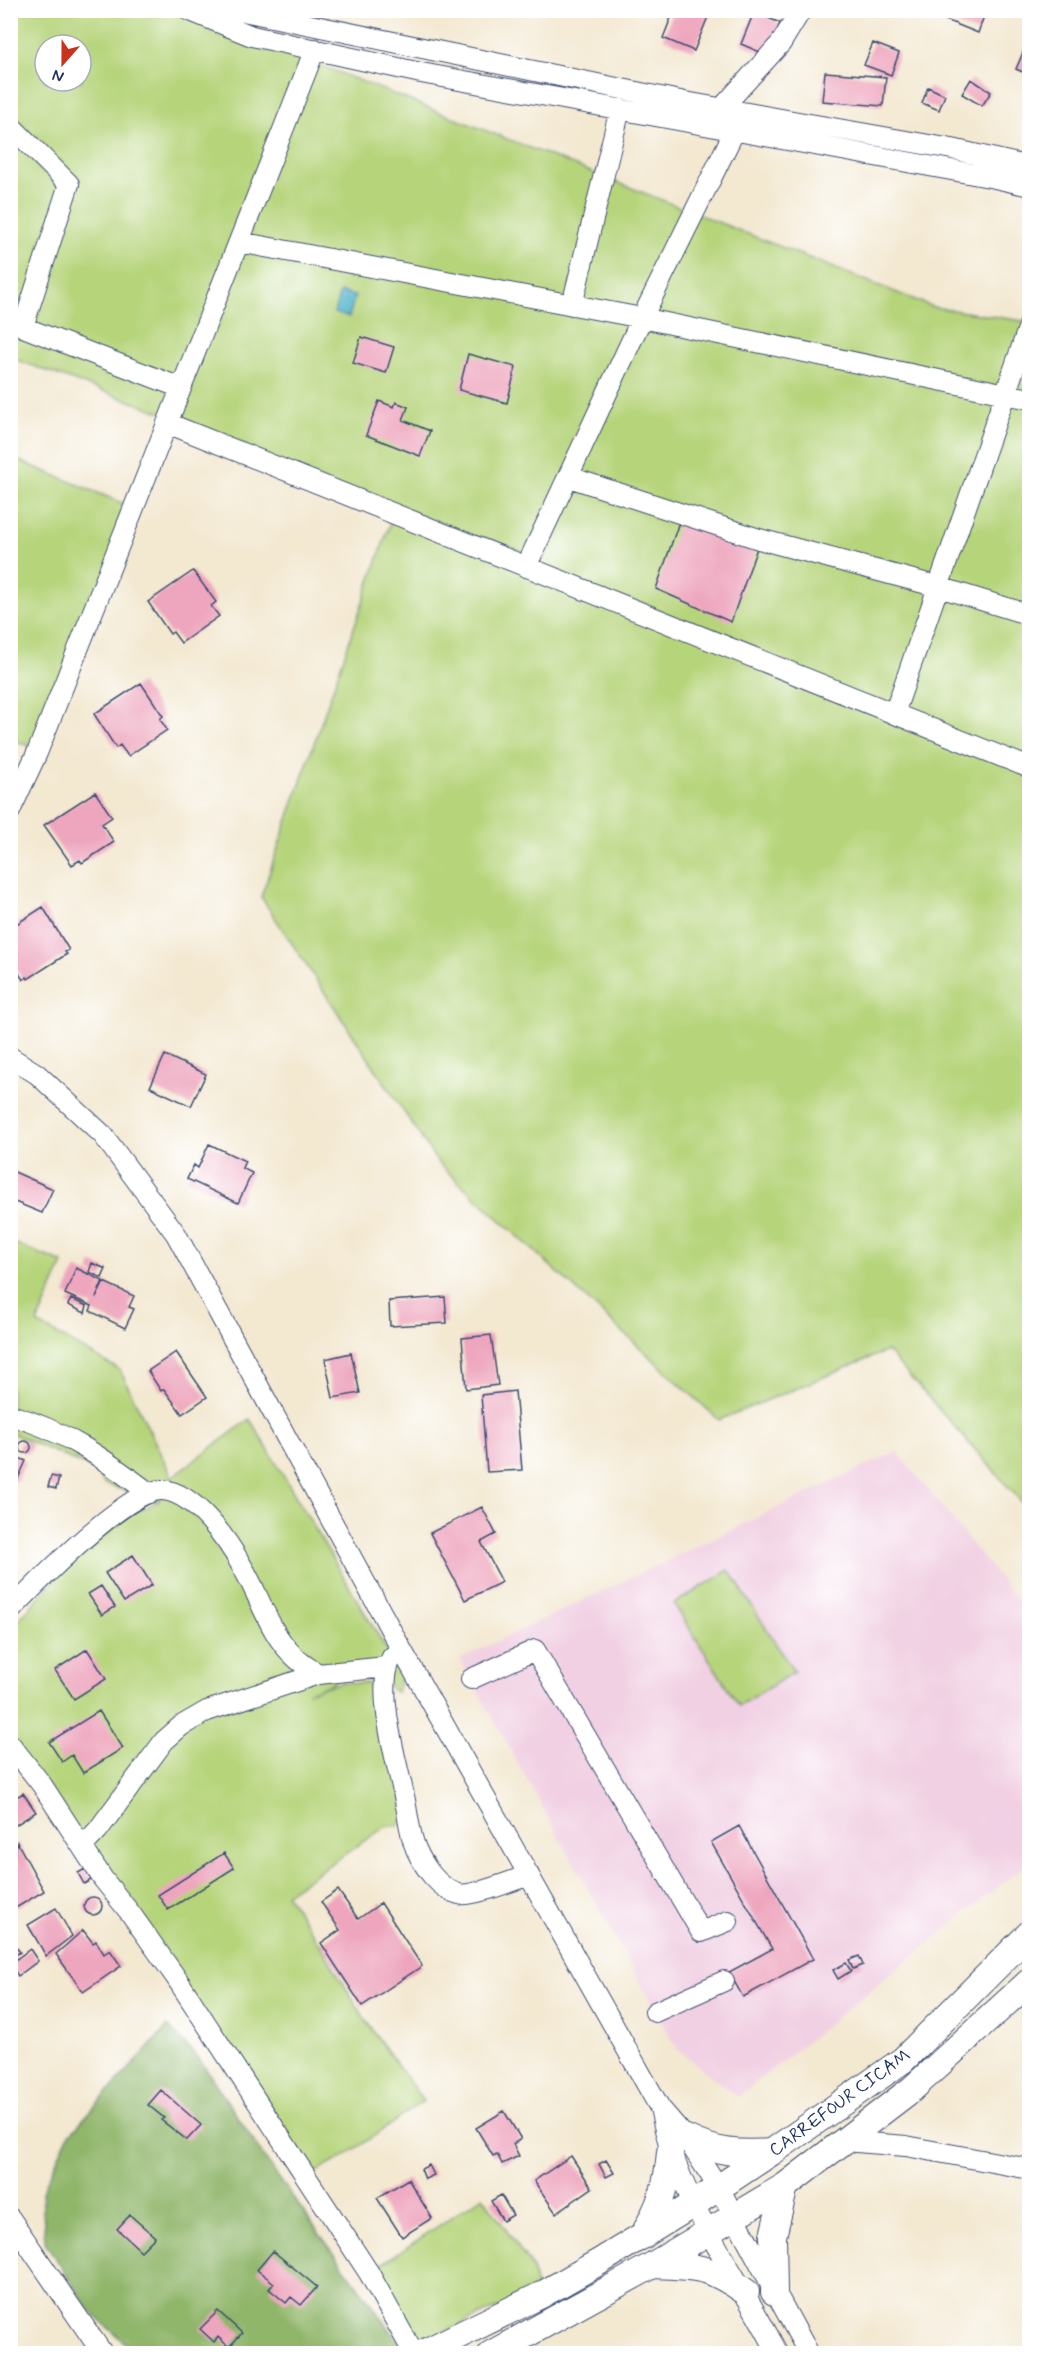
<svg xmlns="http://www.w3.org/2000/svg" width="1040" height="2364" font-family="Mynerve,sans-serif">
<style>
.built{fill:#f1d0e3}
.green{fill:#b6d47a;stroke:#68826c;stroke-width:1.5;fill-rule:evenodd}
.forest{fill:#90b66a;stroke:#567264;stroke-width:1.5}
.water{fill:#4eb2cd;stroke:#347096;stroke-width:1.5}
.building{fill:#eea6be}
.lines{fill:none;stroke-linecap:round;stroke-linejoin:round}
.minor-casing{stroke:#3b4b6f;stroke-width:22}
.major-casing{stroke:#3b4b6f;stroke-width:28}
.minor{stroke:#fff;stroke-width:20}
.major{stroke:#fff;stroke-width:26}
.labels{text-anchor:middle;dominant-baseline:central;stroke-width:4.5;stroke-linejoin:round;paint-order:stroke}
.street-label{font-size:18px;fill:#1b2f5e;stroke:#fff}
</style>
<rect width="100%" height="100%" fill="#fff"/>
<filter id="ink" filterUnits="userSpaceOnUse"><feTurbulence type="fractalNoise" baseFrequency=".0167" numOctaves="2"/><feDisplacementMap in="SourceGraphic" scale="12" xChannelSelector="R" yChannelSelector="G"/><feConvolveMatrix kernelMatrix="1 2 1 2 8 2 1 2 1" color-interpolation-filters="sRGB"/></filter>
<filter id="wash" filterUnits="userSpaceOnUse"><feTurbulence type="fractalNoise" baseFrequency=".008" numOctaves="4" result="noise"/><feDisplacementMap in="SourceGraphic" scale="24" xChannelSelector="R" yChannelSelector="G"/><feGaussianBlur stdDeviation="1.35" result="paint"/><feColorMatrix in="noise" values="0 0 0 0 0 0 0 0 0 0 0 0 0 0 0 0 0 1.4 0 .05"/><feComposite in="paint" operator="in"/></filter>
<g filter="url(#wash)">
<rect width="100%" height="100%" fill="#f3e8d0"/>
<path class="built" d="M897 1451 1029 1615V1862L738 2097 677 2049 460 1659Z"/>
<path class="green" d="M11 10 183 11 933 307 1029 322V1510L887 1351 719 1420 438 1163 261 897 394 512 177 418 11 358ZM45 45H81V81H45Z
M10 457 132 507 32 747 11 739Z
M11 1242 63 1263 37 1323 120 1370 172 1477 250 1419 401 1674 397 1693 382 1680 342 1675 329 1685 307 1692 342 1682 382 1684 405 1814 398 1825 385 1827 286 1894 319 1943 366 2021 423 2101C398 2118 321 2178 295 2179L240 2089 168 1984 103 1879 11 1744V1629L76 1555 126 1516 158 1502 162 1495 157 1501 104 1484 98 1471 11 1433Z
M729 1570 794 1672 739 1706 674 1604Z
M483 2196 533 2269 536 2291 413 2346 370 2272Z"/>
<path class="forest" d="M168 2026 200 2060 272 2169 403 2347 386 2354 136 2353 90 2311 45 2242 42 2192 68 2136Z"/>
<path class="water" d="M340 292 355 296 349 317 334 313Z"/>
<g id="blocks">
<path class="building" d="M674 10 710 12 694 51 663 38Z
M921 10H986L978 33Z
M754 12 780 23 767 55 741 44Z
M873 43 899 53 891 75 864 65Z
M1027 43 1030 44V75L1016 69Z
M825 72 886 77 883 106 822 101Z
M971 79 991 92 982 106 962 94Z
M928 87 945 95 939 110 922 103Z
M361 337 394 347 386 373 353 363Z
M468 354 516 367 507 403 459 390Z
M379 401 394 407 396 402 408 407 403 420 430 431 420 456 366 435Z
M679 522 757 548 731 622 656 589Z
M193 571 216 602 211 606 219 616 181 643 173 632 170 634 148 602Z
M141 683 163 716 160 719 167 730 128 756 120 745 116 748 94 714Z
M95 792 112 817 102 824 114 842 82 863 80 860 72 865 44 825Z
M43 907 69 950 65 952 67 954 28 979 27 977 23 980 15 967 13 968 10 964V928Z
M165 1055 206 1074 191 1106 150 1087Z
M209 1144 245 1161 242 1168 252 1173 238 1203 187 1179 194 1165 198 1168Z
M10 1170 53 1189 42 1213 10 1200Z
M92 1263 106 1269 102 1278 89 1272Z
M76 1268 103 1281 96 1298 104 1282 134 1296 129 1307 134 1309 125 1328 90 1311 92 1306 65 1294Z
M445 1297 447 1323 390 1326 389 1301Z
M71 1299 87 1306 85 1313 68 1305Z
M491 1335 498 1385 466 1389 462 1338Z
M176 1352 207 1397 182 1414 164 1389 161 1391 148 1371Z
M351 1353 360 1393 333 1398 325 1359Z
M515 1391 522 1470 487 1472 481 1395Z
M19 1447a6 6 0 1 1 12 0a6 6 0 1 1-12 0Z
M10 1454 26 1461 17 1481 10 1478Z
M51 1476 59 1478 56 1489 48 1487Z
M482 1507 496 1534 481 1542 502 1582 465 1600 430 1533Z
M133 1555 152 1585 124 1602 105 1573Z
M101 1586 115 1607 102 1615 88 1594Z
M87 1649 106 1679 74 1699 55 1670Z
M99 1711 123 1748 83 1773 72 1755 62 1762 49 1742Z
M23 1793 36 1812 11 1828 10 1801Z
M739 1826 813 1959 743 1997 729 1972 772 1949 711 1842Z
M17 1842 44 1891 14 1909 10 1904V1867L13 1868Z
M224 1853 234 1868 168 1910 158 1895Z
M85 1869 91 1880 84 1884 78 1873Z
M338 1890 358 1919 381 1903 422 1966 362 2006 321 1943 340 1930 321 1902Z
M84 1906a9 9 0 1 1 18 0a9 9 0 1 1-18 0Z
M56 1908 72 1936 46 1956 28 1925Z
M83 1930 93 1943 96 1941 104 1954 110 1950 121 1966 83 1992 56 1954Z
M10 1939 20 1952 10 1959Z
M30 1949 38 1961 18 1976 10 1964Z
M859 1956 863 1965 853 1969 849 1960Z
M846 1963 851 1971 838 1979 833 1970Z
M161 2090 201 2125 187 2140 161 2120 164 2118 148 2105Z
M504 2111 521 2139 513 2144 519 2156 502 2164 497 2154 493 2156 476 2128Z
M571 2156 592 2188 556 2213 534 2181Z
M606 2160 614 2173 606 2177 599 2164Z
M429 2165 434 2175 425 2179 421 2169Z
M408 2179 432 2218 402 2237 377 2198Z
M501 2195 513 2215 503 2221 491 2201Z
M130 2215 155 2237 141 2251 117 2229Z
M273 2251 317 2287 301 2305 291 2297 286 2303 269 2289 274 2283 257 2270Z
M218 2311 242 2333 229 2347 218 2337 214 2342 200 2329Z"/>
</g>
</g>
<g filter="url(#ink)">
<use href="#blocks" fill-opacity="0" stroke="#3b4b6f" stroke-width="1.5"/>
<g class="lines">
<defs>
<path id="minor" d="M188 10 252 36 421 73 995 178 1030 186
M238 10 685 102 952 149 1030 167
M721 109 781 43 801 10
M10 125 69 184 23 327 181 388
M239 242 642 318 1030 399
M572 305 620 109
M167 423 1030 768
M569 477 759 539 939 587 1030 615
M526 567 642 318 735 130
M894 714 1030 323
M10 811 37 753 315 49
M10 1057 37 1074 103 1135 176 1234 399 1645 660 2108 686 2138 719 2188 809 2354
M10 1415C64 1430 106 1460 149 1493
M10 1611C36 1584 128 1488 163 1490 195 1493 229 1542 243 1568 261 1598 269 1634 296 1658 303 1665 311 1669 318 1674L386 1667
M392 1657C374 1688 397 1762 404 1796 408 1813 409 1833 416 1849 424 1867 439 1889 459 1894 473 1897 514 1880 529 1875
M471 1679 535 1650 701 1932 728 1921
M10 1744 42 1785 103 1879 131 1914 177 1979 369 2273 414 2354
M83 1846 98 1830 164 1741 181 1726 207 1711 318 1674
M655 2012 724 1981
M661 2112C678 2201 738 2274 778 2354
M844 2141 906 2146 1030 2169
M10 2218 103 2354"/>
<path id="major" d="M686 2138C717 2153 738 2154 772 2152
M643 2236C660 2204 667 2188 670 2152
M653 2265C699 2267 707 2265 746 2292
M774 2292 773 2236 785 2186
M421 2354 543 2294 599 2262 694 2204 772 2152 903 2060 1030 1933
M491 2354 653 2265 785 2186 912 2089 1030 1981"/>
</defs>
<use href="#minor" class="minor-casing"/>
<use href="#major" class="major-casing"/>
<use href="#minor" class="minor"/>
<use href="#major" class="major"/>
</g>
</g>
<g class="labels">
<g class="street-label">
<text transform="translate(840 2103) rotate(-36)">CARREFOUR CICAM</text>
</g>
</g>
<rect width="1040" height="2364" fill="none" stroke="#fff" stroke-width="36"/>
<g transform="translate(63 63) rotate(201)"><circle r="28" fill="#ffffff" stroke="#a4acbf" stroke-width="1.5"/>
<path d="M0-4.5L10 22L0 15L-10 22Z" fill="#c8321e"/>
<text y="-9" font-size="16" font-weight="bold" text-anchor="middle" fill="#1b2f5e">N</text>
</g>
</svg>
